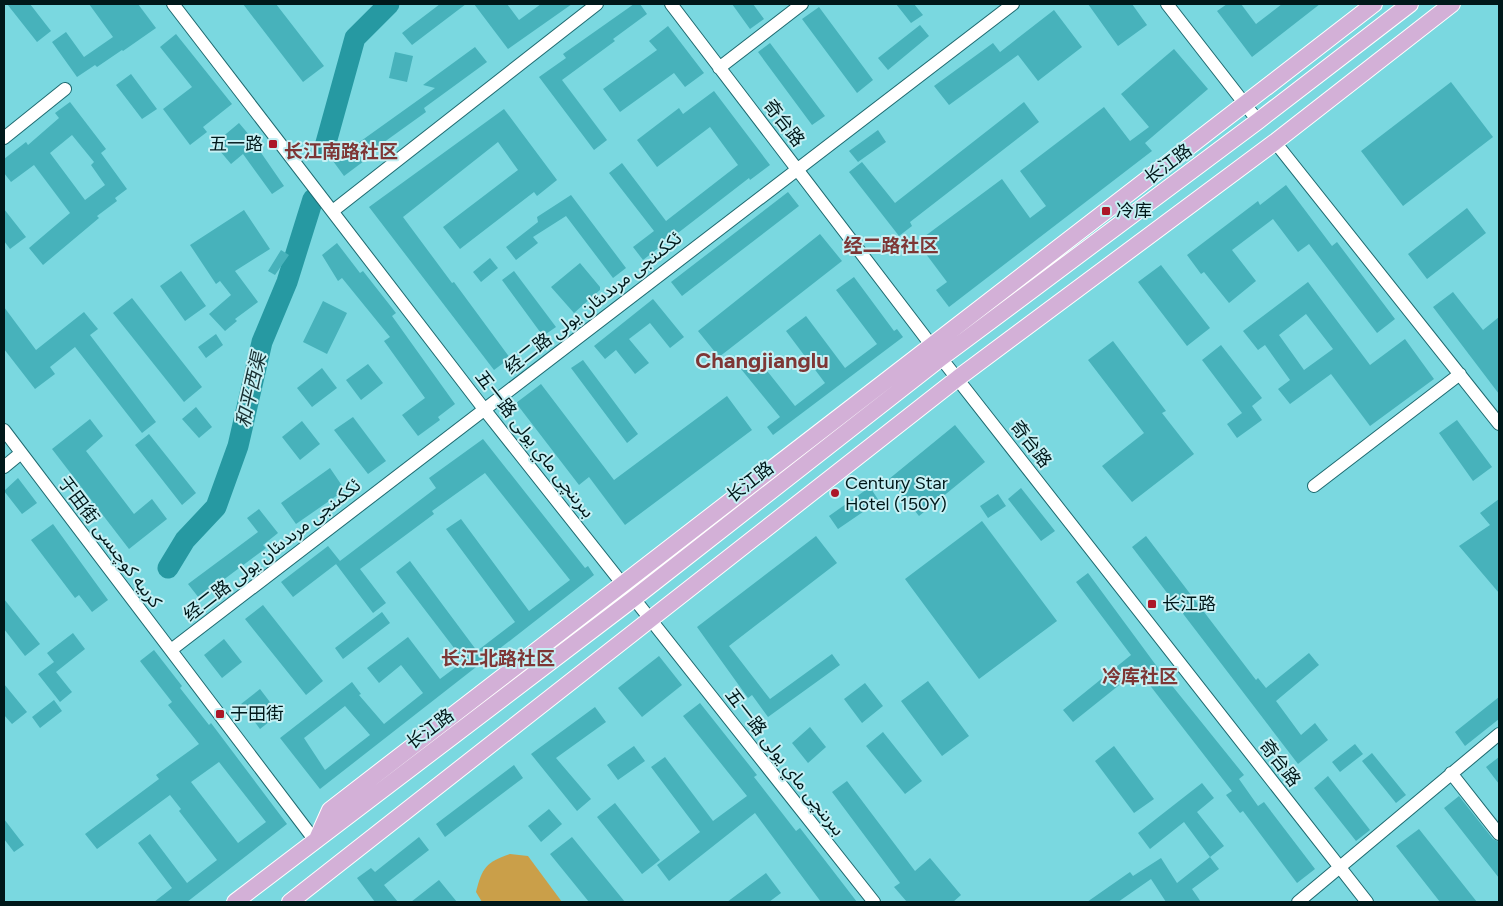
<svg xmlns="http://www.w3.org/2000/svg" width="1503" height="906" font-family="Figtree,'Noto Sans Arabic','Noto Sans SC',sans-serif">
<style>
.green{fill:#ca9f49}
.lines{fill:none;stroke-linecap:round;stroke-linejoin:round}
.river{stroke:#2699a2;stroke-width:21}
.building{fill:#47b2bb;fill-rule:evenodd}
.minor-casing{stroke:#1e6a70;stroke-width:14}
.major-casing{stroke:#fff;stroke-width:18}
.minor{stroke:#fff;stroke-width:12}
.major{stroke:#d3b0d7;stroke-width:16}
.poi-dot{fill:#ac1728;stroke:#c5f0f4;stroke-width:2}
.labels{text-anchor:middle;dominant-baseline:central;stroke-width:4;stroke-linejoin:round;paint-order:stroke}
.street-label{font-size:18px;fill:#00181a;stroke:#c5f0f4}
.poi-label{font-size:18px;fill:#00181a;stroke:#c5f0f4;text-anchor:start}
.neighbourhood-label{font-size:19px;font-weight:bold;fill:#7e3635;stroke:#c5f0f4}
.water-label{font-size:19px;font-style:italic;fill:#162e30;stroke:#c5f0f4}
.district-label{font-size:22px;font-weight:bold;fill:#7e3635;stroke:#c5f0f4}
</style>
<rect width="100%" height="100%" fill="#7ad8e0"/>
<path class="green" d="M510 854 528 856 562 902H482L476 892C482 868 486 862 510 854Z"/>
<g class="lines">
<path class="river" d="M324 150 355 38 389 4
M168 568 185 540 216 507 238 446 262 342 287 282 313 199"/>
</g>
<path class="building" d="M7 4H30L51 31 37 42Z
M89 4H138L156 28 123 51 122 50 97 67 95 65 77 77 52 42 66 32 84 57 113 37Z
M243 4H276L324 66 303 82Z
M440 4H466L412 45 402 33Z
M474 4H507L519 20 541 4H572L508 49Z
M634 4H640L647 14 613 39 615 41 562 80 607 140 594 150 539 77 566 58 563 54Z
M732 4H753L764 19 750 29Z
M896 4H914L923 15 911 23Z
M1088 4H1132L1147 25 1118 46Z
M1227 4H1241L1256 24 1282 4H1320L1252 57 1217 11Z
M819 7 873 80 857 93 802 19Z
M1054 10 1082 47 1038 81 1018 55 949 105 934 86 993 43 1000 52Z
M920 25 929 36 888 70 878 58Z
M668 26 704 73 685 87 674 73 620 112 603 89 657 50 649 41Z
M176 34 232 104 203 127 207 132 190 145 163 109 192 87 160 47Z
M770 43 825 116 812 125 758 52Z
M475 47 487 62 424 108 426 112 362 158 364 161 344 176 333 161 435 88 423 85Z
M1174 49 1208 89 1145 143 1152 151 949 307 936 290 947 282 917 242 1002 179 1030 218 1046 206 1020 171 1104 107 1130 141 1149 127 1121 94Z
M395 52 413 56 407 82 389 78Z
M131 74 157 109 142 119 116 85Z
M1451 82 1493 137 1403 206 1361 151Z
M714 91 770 165 750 180 749 178 643 260 633 247 654 231 609 173 622 163 666 221 738 165 710 127 657 167 637 140 679 108 683 114Z
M70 102 106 149 101 153 127 189 115 198 117 201 97 216 99 218 43 265 29 248 70 213 34 165 11 182 4 173V159L26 142 28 145 59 118 55 113ZM72 135 94 162 91 165 105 185 85 200 50 153Z
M1024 102 1039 122 910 222 912 226 899 236 849 172 862 162 895 203Z
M504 109 557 180 537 196 534 192 460 249 443 227 518 170 498 142 403 217 452 283 454 282 510 358 494 370 369 207Z
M239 123 256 143 255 144 284 186 272 194 243 154 231 164 214 144Z
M878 130 886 142 858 162 849 151Z
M1286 185 1332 246 1337 242 1395 319 1377 333 1309 244 1298 252 1273 219 1232 250 1256 281 1229 303 1204 272 1201 274 1187 255 1258 201 1260 205Z
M788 192 799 206 682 296 671 282Z
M571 195 626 268 613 278 566 216 533 237 538 243 516 260 506 247 538 222 537 217Z
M1467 208 1486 233 1427 279 1408 254Z
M4 209 26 237 10 249 4 241Z
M244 210 270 249 235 271 258 302 235 319 237 321 225 331 209 314 231 295 220 281 216 284 190 245Z
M820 234 842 261 719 357 698 331Z
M337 243 360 273 363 271 396 313 392 316 455 404 438 417 440 420 418 436 402 415 425 398 384 341 390 337 342 278 338 281 322 255Z
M281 250 289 255 275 275 268 271Z
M490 258 498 268 481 282 473 272Z
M580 263 600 287V290L574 313 551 287Z
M1161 265 1210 328 1187 346 1138 282Z
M181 271 206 306 185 321 160 286Z
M514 271 556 327 543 336 502 280Z
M854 277 894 331 897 329 903 337 773 435 767 427 780 417 741 369 756 357 795 406 825 383 786 331 806 316 845 368 877 344 836 290Z
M1308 282 1370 365 1405 339 1434 379 1370 426 1331 374 1290 404 1278 389 1290 380 1265 345 1258 350 1243 331ZM1306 314 1333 349 1304 370 1279 335Z
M1453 292 1483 330 1499 317V394L1433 307Z
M132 298 202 387 184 402 113 313Z
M653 299 684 337 670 348 650 323 629 339 649 363 635 374 616 350 605 359 594 346Z
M323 301 347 313 327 354 303 342Z
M4 307 36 350 84 312 98 329 90 335 156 422 142 433 75 347 50 367 55 374 35 389 4 349Z
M216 334 223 345 206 358 198 347Z
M1113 341 1166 411 1162 413 1194 454 1132 502 1102 466 1144 433 1088 360Z
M1221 345 1262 398 1252 406 1262 420 1237 438 1227 424 1242 413 1202 360Z
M583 360 638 434 627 443 571 368Z
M368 364 383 383 361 400 346 380Z
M322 368 337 388 312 407 297 388Z
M541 384 614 480 727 396 752 430 625 525 589 477 579 485 516 403Z
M196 407 212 427 199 438 182 419Z
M353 417 386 461 368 474 334 430Z
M90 419 103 436 86 451 134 514 152 499 167 519 129 549 52 449Z
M1457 420 1492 467 1473 481 1439 433Z
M302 421 320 444 300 460 282 437Z
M955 425 985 462 919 516 889 479Z
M149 434 196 493 182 505 135 445Z
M483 439 585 568 588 566 594 575 320 789 280 738 352 682 361 694 359 695 384 724 423 693 401 665 379 683 367 668 408 637 440 679 464 661 396 572 410 561 477 651 515 622 446 529 461 519 529 611 570 580 485 473 432 511 434 514 360 569 386 603 373 613 336 564 436 488 429 478ZM345 706 370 735 325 770 304 738Z
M330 468 345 490 296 524 281 503Z
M18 478 37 503 22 514 4 491Z
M870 487 879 501 838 529 829 516Z
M1021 488 1055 531 1041 541 1008 499Z
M998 494 1006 506 988 518 980 506Z
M1499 499V593L1459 546 1490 525 1480 513Z
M259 509 278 533 263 545 266 548 199 598 188 584 258 532 247 518Z
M982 521 1057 621 979 679 905 579Z
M53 524 108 600 92 612 79 595 75 598 31 540Z
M816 536 837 563 729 646 770 699 832 654 840 665 768 717 752 695 748 698 697 627Z
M1146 536 1256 680 1258 678 1266 688 1309 653 1319 665 1276 701 1301 735 1315 723 1328 740 1298 764 1132 547Z
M328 546 340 561 293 597 281 582Z
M1088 573 1161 672 1244 775 1239 779 1258 806 1264 802 1315 869 1297 883 1243 811 1240 813 1226 795 1232 791 1138 670 1073 722 1063 710 1131 655 1076 582Z
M4 599 40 644 25 656 4 629Z
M263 605 323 681 306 695 245 619Z
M382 612 390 623 343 659 335 648Z
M73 633 85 649 56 672 72 692 60 702 38 674 54 662 47 653Z
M224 639 242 662 222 678 204 655Z
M154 650 182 686 180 688 209 725 211 723 287 824 187 902H154L172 888 138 843 150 834 187 883 217 860 179 811 181 809 170 795 97 849 85 834 159 779 156 775 199 744 168 705 172 702 140 661ZM219 762 266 822 238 843 191 782Z
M659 656 682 685 642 717 618 688Z
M928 681 969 736 942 756 901 701Z
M865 683 883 706 862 723 844 699Z
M4 684 27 712 12 724 4 715Z
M260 689 279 714 260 729 241 704Z
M1499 697V719L1465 746 1455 732Z
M54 700 62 711 40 728 32 717Z
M700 703 757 775 754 777 796 831 800 828 857 902H821L755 813 669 881 657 865 700 832 651 767 665 757 713 821 747 796 683 716Z
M595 707 606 722 556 758 591 799 577 811 531 754Z
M810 727 826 747 808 763 792 743Z
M883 732 922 781 905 794 866 746Z
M1355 744 1363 754 1340 772 1332 762Z
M634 746 645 761 618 780 607 765Z
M1114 746 1154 799 1134 813 1095 761Z
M1372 753 1406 795 1396 803 1362 761Z
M1499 757V784L1486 767Z
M514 765 523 778 445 837 436 824Z
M1328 776 1370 830 1356 841 1314 788Z
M847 781 915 871 930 858 961 895 953 902H907L894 887 900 883 832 792Z
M1202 783 1214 798 1197 812 1224 846 1210 857 1184 822 1150 849 1138 833Z
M1459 796 1493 839 1499 842V878L1444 808Z
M615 803 660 860 642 874 597 817Z
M549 809 562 824 541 842 528 826Z
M4 819 24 845 14 852 4 839Z
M1419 829 1477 902H1440L1396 846Z
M419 837 429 850 384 885 398 902H375L357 878 371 868 375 872Z
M572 837 625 902H589L550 854Z
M1210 857 1219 869 1192 889 1201 902H1166L1151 879 1118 902H1087L1130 872 1133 876 1161 858 1177 883Z
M766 873 781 893 769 902H727Z
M439 880 457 902H411Z"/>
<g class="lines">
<defs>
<path id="minor" d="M173 4 484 409 874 902
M671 4 941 358 1367 902
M1167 4 1258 121
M719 68 802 4
M4 138 65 89
M1275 142 1499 424
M334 210 597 4
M4 430 316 842
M4 467 21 453
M1314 486 1460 374
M171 650 1013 4
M1451 773 1499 834
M1298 902 1499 734"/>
<path id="major" d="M317 839 330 810 1374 4
M235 902 633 599 941 358 1258 121 1410 4
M290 902 958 378 1275 142 1452 4"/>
</defs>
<use href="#minor" class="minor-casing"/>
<use href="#major" class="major-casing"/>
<use href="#minor" class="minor"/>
<use href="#major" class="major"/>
</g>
<g class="poi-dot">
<rect x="268" y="139" width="10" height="10" rx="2.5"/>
<rect x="1101" y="206" width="10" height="10" rx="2.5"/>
<circle cx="835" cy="493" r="5"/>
<rect x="1147" y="599" width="10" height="10" rx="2.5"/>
<rect x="215" y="709" width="10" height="10" rx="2.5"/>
</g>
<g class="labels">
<g class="street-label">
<text transform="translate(784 123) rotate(52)">奇台路</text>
<text transform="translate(1168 164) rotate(-37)">长江路</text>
<text transform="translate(593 303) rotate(-38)">经二路 ئككىنجى مرىدىئان يولى</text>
<text transform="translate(535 444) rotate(52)">五一路 بىرىنچى ماي يولى</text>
<text transform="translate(1031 444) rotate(52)">奇台路</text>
<text transform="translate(750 482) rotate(-38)">长江路</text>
<text transform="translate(110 542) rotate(53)">于田街 كرىيە كوچىسى</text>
<text transform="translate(272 550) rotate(-38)">经二路 ئككىنجى مرىدىئان يولى</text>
<text transform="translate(430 729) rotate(-37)">长江路</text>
<text transform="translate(785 762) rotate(52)">五一路 بىرىنچى ماي يولى</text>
<text transform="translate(1280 763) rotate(52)">奇台路</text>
</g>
<g class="poi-label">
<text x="263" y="144" text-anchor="end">五一路</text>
<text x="1116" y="211">冷库</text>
<text x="845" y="483">Century Star<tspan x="845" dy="21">Hotel (150Y)</tspan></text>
<text x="1162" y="604">长江路</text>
<text x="230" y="714">于田街</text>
</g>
<g class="neighbourhood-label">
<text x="341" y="151">长江南路社区</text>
<text x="891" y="245">经二路社区</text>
<text x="498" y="658">长江北路社区</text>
<text x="1140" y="676">冷库社区</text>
</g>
<g class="water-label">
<text transform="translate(251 390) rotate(-77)">和平西渠</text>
</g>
<g class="district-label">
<text x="762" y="360">Changjianglu</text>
</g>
</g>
<rect width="1503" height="906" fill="none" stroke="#00181a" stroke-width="10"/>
</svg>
